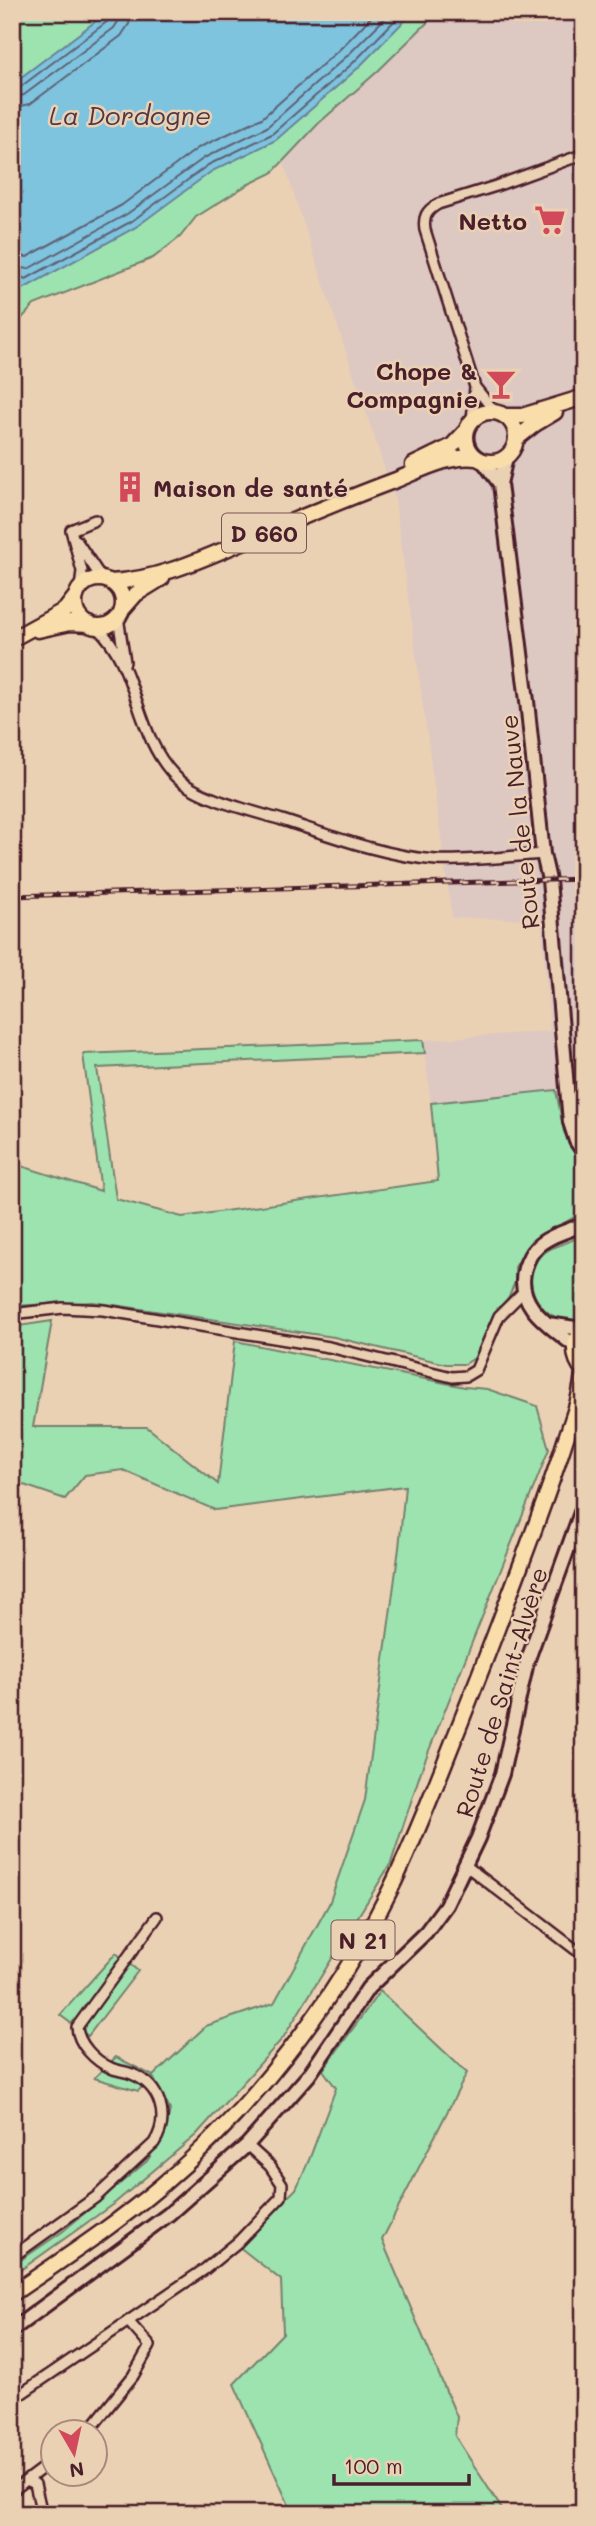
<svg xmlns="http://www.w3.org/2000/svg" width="596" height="2526" font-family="Mali,sans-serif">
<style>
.built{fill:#ddc8c2}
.green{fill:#9de3b0;stroke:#74816e;stroke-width:2}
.water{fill:#7ec4df;stroke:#698297;stroke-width:2}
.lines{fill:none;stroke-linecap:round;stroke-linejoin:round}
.shore{stroke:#5f6173;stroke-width:2}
.street-casing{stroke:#4a1f2b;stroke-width:14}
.secondary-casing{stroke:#4a1f2b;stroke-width:18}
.primary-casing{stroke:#4a1f2b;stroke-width:19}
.street{stroke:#ebd1b3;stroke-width:9}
.secondary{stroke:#ebd1b3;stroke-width:12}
.primary{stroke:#f9deab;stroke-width:14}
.rail-casing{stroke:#4a1f2b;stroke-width:5}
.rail{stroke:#ebd1b3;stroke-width:2.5;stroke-dasharray:8;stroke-linecap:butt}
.labels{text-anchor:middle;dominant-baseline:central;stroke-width:5;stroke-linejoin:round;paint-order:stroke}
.shield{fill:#ebd1b3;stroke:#7a5454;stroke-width:2}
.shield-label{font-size:23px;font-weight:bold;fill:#4a1f2b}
.poi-label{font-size:24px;font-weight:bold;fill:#4a1f2b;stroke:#ebd1b3;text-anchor:end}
.street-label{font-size:24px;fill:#4a1f2b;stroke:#ebd1b3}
.water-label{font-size:26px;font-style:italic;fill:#523846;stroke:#ebd1b3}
</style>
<rect width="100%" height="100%" fill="#ebd1b3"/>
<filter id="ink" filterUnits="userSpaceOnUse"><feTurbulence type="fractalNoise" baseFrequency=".0143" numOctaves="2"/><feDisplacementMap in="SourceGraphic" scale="14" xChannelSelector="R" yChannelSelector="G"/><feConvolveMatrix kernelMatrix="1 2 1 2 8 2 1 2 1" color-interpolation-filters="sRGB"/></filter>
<g filter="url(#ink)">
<path class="built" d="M413 12H584V1203L578 1201 555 1091 431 1103 423 1040 550 1031 541 919 452 918 395 500 276 140Z"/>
<path class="green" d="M12 12H139L12 109Z
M363 12H438L378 71 319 123 272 173 247 185 196 217 180 237 153 258 34 305 12 329V266Z
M423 1040 425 1053 97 1068 116 1199 182 1217 438 1181 431 1103 556 1090 564 1132 584 1166V1211L536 1240 524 1252 515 1267V1282L509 1296 476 1357 465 1364H446L334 1337 93 1302 12 1306V1163L101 1191 83 1054Z
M584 1234V1317C552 1333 517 1290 537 1260 549 1244 568 1245 584 1234Z
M52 1321 33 1427H147L218 1484 235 1341 465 1387 487 1389 537 1406 549 1449 422 1768 391 1863 283 2038 196 2135 116 2202 12 2276V2266L62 2232 147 2161 165 2132 170 2110 153 2077 138 2091 94 2078 116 2057 153 2076 206 2026 274 2003 329 1904 365 1800 399 1548 405 1486 215 1510 123 1470 85 1475 65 1499 12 1481V1327Z
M116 1953 138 1971 88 2036 60 2015Z
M380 1991 467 2073 382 2240 457 2417 455 2436 505 2514H293L234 2384 283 2333 281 2280 238 2246 296 2189 309 2160 336 2088 323 2070Z"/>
<path class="water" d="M108 12H413L358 68 276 140 212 171 136 227 23 289 15 281 12 282V84Z"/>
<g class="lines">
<path class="shore" d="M12 89 19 88 108 21 111 12
M12 98 24 95 114 28 119 20 120 12
M12 108 30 104 121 36 129 24 131 12
M12 255 27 257 122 205 198 148 262 118 340 49 376 12
M12 266 28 269 127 214 204 158 267 127 347 56 391 12
M12 274 26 279 132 221 208 165 272 134 353 63 403 12"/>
<defs>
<path id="street" d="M475 387 495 412
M472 420 475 387 425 230C423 217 426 211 438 204L496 186 584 154
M71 530 82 571 80 589
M71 530 95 520
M76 540 102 579
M118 617 125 662
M97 627C139 666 134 734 175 776 196 798 252 811 282 820 332 836 384 856 436 860 467 862 511 856 543 854
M12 1314 63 1308 103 1310 329 1347 452 1377 466 1376 476 1370 499 1316 523 1292
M465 1865 584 1956
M12 2257 96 2197 154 2143C170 2118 161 2086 132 2074 125 2071 117 2071 111 2068 95 2061 78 2044 77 2027L157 1917
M12 2400 205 2269 238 2242 281 2197 282 2184 270 2166 247 2145
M88 2432 133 2376 150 2346 128 2321
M29 2481 35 2484 42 2514
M12 2491 52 2461"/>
<path id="secondary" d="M506 457 500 484 527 701 543 854 549 880 570 1122 576 1141 584 1153
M483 461 500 484
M548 1324 582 1329
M575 1346C550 1326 514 1305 525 1268 527 1262 530 1254 535 1249 546 1236 569 1231 584 1224
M12 2330 169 2214 247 2145 309 2075 368 1988 426 1932 446 1905 478 1838 502 1774 527 1662 584 1504"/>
<path id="primary" d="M466 437a25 25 0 1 1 50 0a25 25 0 1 1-50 0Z
M505 416H522L584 397
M516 439 535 424 555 412
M413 465 452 446 466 431
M75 603a24 24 0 1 1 48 0a24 24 0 1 1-48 0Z
M110 582C160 580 206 557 252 538 300 518 347 498 396 480 421 470 450 454 477 458
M122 610 136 594 162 578
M38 630 70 623 89 624
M12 639 65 610 76 596
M584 1328C572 1342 572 1357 584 1371
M12 2294C63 2259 115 2225 162 2185 252 2109 332 2005 385 1900 405 1862 421 1821 437 1782 462 1719 487 1657 510 1594 529 1543 549 1492 565 1441 573 1417 582 1395 583 1370"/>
</defs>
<use href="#street" class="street-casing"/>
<use href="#secondary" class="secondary-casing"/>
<use href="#primary" class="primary-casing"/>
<use href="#street" class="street"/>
<use href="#secondary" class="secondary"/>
<use href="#primary" class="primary"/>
<defs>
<path id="rail" d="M12 896 584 879"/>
</defs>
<use href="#rail" class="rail-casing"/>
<use href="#rail" class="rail"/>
</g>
</g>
<defs>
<symbol id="supermarket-bare" viewBox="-9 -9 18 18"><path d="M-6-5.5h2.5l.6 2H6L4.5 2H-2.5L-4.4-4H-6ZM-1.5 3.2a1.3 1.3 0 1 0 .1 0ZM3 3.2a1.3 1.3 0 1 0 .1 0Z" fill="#d1495b" stroke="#ebd1b3" stroke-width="2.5" paint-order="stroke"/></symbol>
<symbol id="bar-bare" viewBox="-9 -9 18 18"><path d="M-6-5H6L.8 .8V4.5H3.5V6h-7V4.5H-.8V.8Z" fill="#d1495b" stroke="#ebd1b3" stroke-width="2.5" paint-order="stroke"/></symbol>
<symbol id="building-bare" viewBox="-9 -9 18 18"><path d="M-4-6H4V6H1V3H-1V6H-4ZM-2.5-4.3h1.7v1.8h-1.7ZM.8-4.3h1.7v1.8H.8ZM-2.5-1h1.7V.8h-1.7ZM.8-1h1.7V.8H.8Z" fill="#d1495b" stroke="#ebd1b3" stroke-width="2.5" paint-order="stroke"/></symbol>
</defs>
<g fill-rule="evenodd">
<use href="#supermarket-bare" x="528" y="198" width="44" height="44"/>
<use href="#bar-bare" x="479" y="362" width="44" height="44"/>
<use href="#building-bare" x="108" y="465" width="44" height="44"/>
</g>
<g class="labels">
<g class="shield">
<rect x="222" y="513.5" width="84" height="39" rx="5"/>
<rect x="331.5" y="1920.5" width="63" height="39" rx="5"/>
</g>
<g class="shield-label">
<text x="264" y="533">D 660</text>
<text x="363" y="1940">N 21</text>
</g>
<g class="poi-label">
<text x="527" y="220">Netto</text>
<text x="478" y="370">Chope &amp;<tspan x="478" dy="28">Compagnie</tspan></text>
<text x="153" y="487" text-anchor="start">Maison de santé</text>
</g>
<g class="street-label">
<text transform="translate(519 822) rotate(-96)">Route de la Nauve</text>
<text transform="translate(501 1692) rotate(-73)">Route de Saint-Alvère</text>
</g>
<g class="water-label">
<text x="130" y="115">La Dordogne</text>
</g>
</g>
<rect width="596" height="2526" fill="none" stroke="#ebd1b3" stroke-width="42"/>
<rect x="21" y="21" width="554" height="2484" fill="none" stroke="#4a1f2b" stroke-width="2.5" filter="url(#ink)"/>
<g transform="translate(74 2453) rotate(171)"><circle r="33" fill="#ebd1b3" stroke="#ab8a7d" stroke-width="2"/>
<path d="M0-5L12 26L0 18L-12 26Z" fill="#d1495b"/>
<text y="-10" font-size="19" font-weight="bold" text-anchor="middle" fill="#4a1f2b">N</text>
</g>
<path d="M334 2474v10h135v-10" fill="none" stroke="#4a1f2b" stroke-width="3.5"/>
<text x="344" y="2474" font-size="21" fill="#4a1f2b" stroke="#ebd1b3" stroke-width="5" paint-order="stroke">100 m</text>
</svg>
